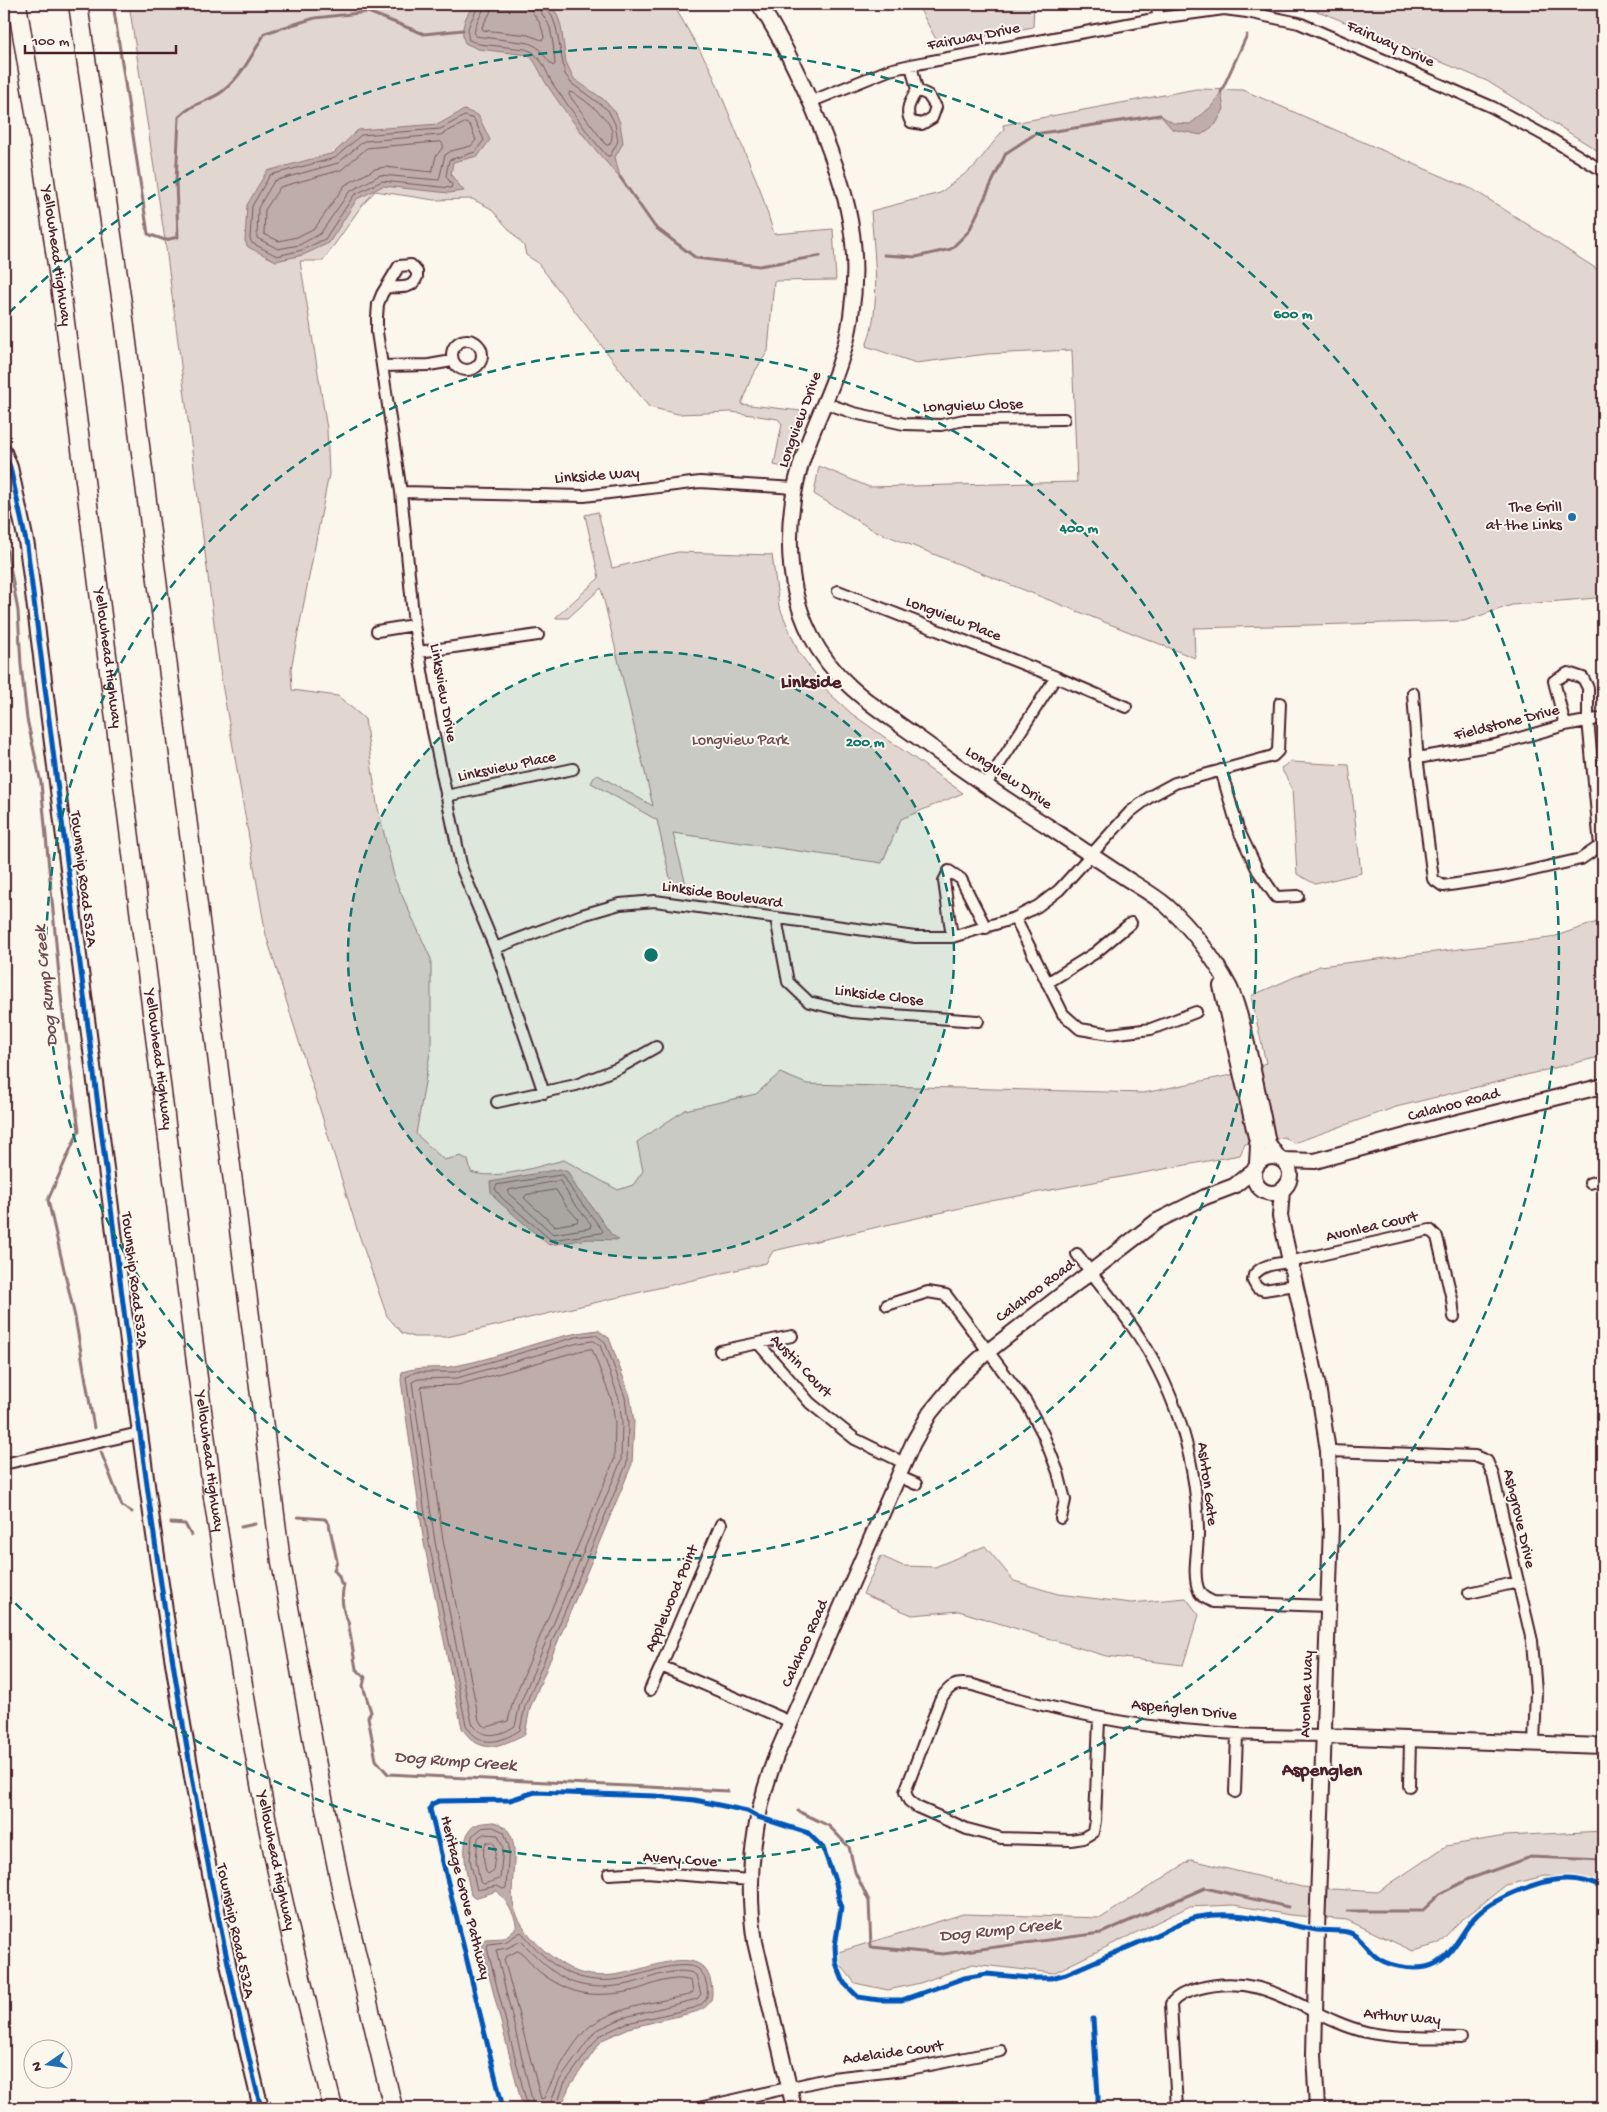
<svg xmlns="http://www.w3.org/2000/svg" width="1607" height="2112" font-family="'Gochi Hand',sans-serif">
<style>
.green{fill:#e2d7d0;stroke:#967b7e}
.water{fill:#bfadaa;stroke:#907477}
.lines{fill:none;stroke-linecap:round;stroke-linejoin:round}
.shore{stroke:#79585e;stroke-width:1}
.stream{stroke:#907477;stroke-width:3}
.street-casing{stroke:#4a1f2b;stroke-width:14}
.secondary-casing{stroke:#4a1f2b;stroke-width:18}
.highway-casing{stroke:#4a1f2b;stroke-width:21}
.street{stroke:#fbf7ec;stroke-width:10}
.secondary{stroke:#fbf7ec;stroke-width:14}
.highway{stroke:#fbf7ec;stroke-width:18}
.cycleway-casing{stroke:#fbf7ec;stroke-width:8}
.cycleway{stroke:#0057b8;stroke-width:5}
.ring{fill:none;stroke:#0f766e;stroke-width:2.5;stroke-dasharray:9 6}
.poi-dot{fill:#1f6fb2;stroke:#fbf7ec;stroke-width:2}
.labels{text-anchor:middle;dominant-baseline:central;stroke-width:4;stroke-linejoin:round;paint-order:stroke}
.street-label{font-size:16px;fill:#4a1f2b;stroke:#fbf7ec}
.poi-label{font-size:16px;fill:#4a1f2b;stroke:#fbf7ec;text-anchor:end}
.park-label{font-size:16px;fill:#704d54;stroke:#fbf7ec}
.water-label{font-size:18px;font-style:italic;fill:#6d4a51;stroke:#fbf7ec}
.quarter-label{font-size:19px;font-weight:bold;fill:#4a1f2b;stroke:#fbf7ec}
.centre{fill:#0f766e;stroke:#fbf7ec;stroke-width:2.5}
.ring-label{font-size:15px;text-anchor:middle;font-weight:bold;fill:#0f766e;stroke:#fbf7ec;stroke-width:4;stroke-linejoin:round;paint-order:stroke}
</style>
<rect width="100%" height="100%" fill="#fbf7ec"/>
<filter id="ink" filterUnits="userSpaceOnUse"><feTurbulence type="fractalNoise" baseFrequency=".02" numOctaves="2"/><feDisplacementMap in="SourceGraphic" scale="10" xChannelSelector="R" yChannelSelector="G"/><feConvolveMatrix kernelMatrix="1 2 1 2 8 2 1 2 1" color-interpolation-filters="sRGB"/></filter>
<g filter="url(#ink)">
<path class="green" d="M129 4H673L710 68 760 189 774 234 833 229 836 280 774 281 768 351 752 376 741 404 801 411 783 467 774 465 782 424 778 419 732 412 678 414 649 407 537 262 526 255 524 246 490 208 472 199 434 200 375 191 360 208 323 261H300L327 429 329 474 291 669 292 690 338 696 365 719 377 804 395 880 431 959V1048L416 1134 444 1160 461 1156 468 1160 471 1172C496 1181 538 1166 564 1160L618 1190 633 1185 643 1171 637 1142 685 1110 756 1094 780 1073 807 1084 1144 1093 1231 1075 1266 1063 1251 996 1320 966 1550 938 1603 920V1056L1396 1107 1294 1143 1284 1137 1245 1144 1240 1155 991 1201 773 1251 766 1263 447 1337H414L402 1333 387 1316 357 1229 266 935 221 678 165 240Z
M917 4H1034L1033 27 939 45Z
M1292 4H1603V154L1487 81 1323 13Z
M1196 89 1243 90 1474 190 1603 273V600L1596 598 1512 605 1464 621 1194 628 1195 658 873 530 814 494 819 466 869 487 1077 482 1072 350 987 354 916 363 866 346C882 306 874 253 871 211L940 193 975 166 1004 129 1003 125Z
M598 512 612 568 678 552 772 555 779 606 798 651 829 693 852 714 963 793 901 819 882 863 673 833 687 889 672 887 657 820 591 783 596 774 653 806 601 588 568 618H555L599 578 585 515Z
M1290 762 1349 765 1361 873 1315 884 1297 874 1292 788 1281 768Z
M985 1546 1014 1581 1058 1594 1131 1603 1186 1598 1199 1615 1183 1665 1106 1656 959 1611 912 1615 863 1594 881 1556 903 1566 935 1567Z
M1603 1831V1885L1585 1878 1545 1876 1506 1885 1458 1923 1438 1944 1413 1951 1347 1920 1290 1915 1234 1905 1188 1907 1053 1973 973 1964 920 1983 888 1990 855 1983 832 1954 963 1914 1101 1918 1191 1860 1302 1887 1378 1892 1446 1846 1505 1836Z"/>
<path class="water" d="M475 4H546L552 7 557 14 561 26 566 62 574 79 603 99 616 113 620 123 623 143 615 157 620 177C593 149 569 118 547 85 541 75 538 65 529 55L478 49 465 43C459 29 466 14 475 4Z
M1221 92 1224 109 1216 124 1201 135 1172 129 1160 115 1173 123 1190 124 1211 107Z
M464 110 478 115 490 140 478 156 453 162 451 175 464 191 449 193 383 186 357 199 329 243 303 255 276 261 248 247 245 241 247 205 267 171 334 153 358 130 439 124Z
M560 1169 568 1172 577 1189 590 1204 611 1234 619 1240 588 1239 549 1245 498 1201 491 1192 490 1182Z
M598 1330 609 1338 630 1396 634 1422 632 1464 530 1708 525 1734C499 1747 480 1756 462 1728L424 1543 401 1380 402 1372C423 1365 436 1370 455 1366 504 1357 549 1335 598 1330Z
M494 1822C529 1831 506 1880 514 1907 521 1932 547 1956 569 1968 586 1978 610 1977 629 1972 659 1965 712 1941 712 1994 712 2004 704 2009 695 2012L629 2028 602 2040 569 2087 561 2108H523L482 1948 485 1939 504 1938 516 1928C518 1919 504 1897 497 1891L474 1898 471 1895C468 1879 457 1837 474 1826 481 1822 487 1823 494 1822Z"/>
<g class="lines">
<path class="shore" d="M478 4C476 17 464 25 469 40L479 44 525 49 533 52 543 64 552 83 590 136 607 156H610L618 141 615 124 608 110 571 83 565 74 556 27 552 16 545 9 544 4
M484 4C484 16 472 23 475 36L529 43 537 47 553 66 555 64C554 52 553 40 550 28 547 18 539 13 538 4
M492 4 490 13 482 27 483 30 528 35 542 40 544 38C543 33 542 26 539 22 535 15 531 13 530 4
M570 92C576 93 579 97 584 100 596 110 621 126 609 145H606L569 95Z
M465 116 474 119 484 140 475 152 449 160 446 176 452 185 451 188 382 181 354 195 325 239 302 250 277 256 252 243 250 239 252 206 270 175 335 158 361 135 440 129Z
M465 123 470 125 476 140 471 146 451 151 445 155 439 180 380 175 349 192 320 234 299 245 278 249 257 238 258 208 274 181 338 163 364 141 440 135Z
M441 142 444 146 436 156 432 172 385 167 375 169 345 185 315 228 297 237 279 241 264 234 265 210 280 187 341 170 367 148Z
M563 1175 573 1192 603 1231 601 1233 551 1240 502 1198 495 1189 497 1185Z
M560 1181 573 1202 591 1224 590 1228 553 1234 508 1193 509 1190Z
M556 1190 567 1207 578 1219 577 1222 555 1226 524 1198 526 1195Z
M596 1335 605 1342 625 1397 628 1422 627 1463 525 1706 520 1730C500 1743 480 1749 466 1725L429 1543 406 1377 416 1372H455L576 1337Z
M594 1341 600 1345 619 1399 622 1422 621 1461 520 1704 515 1726C500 1736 482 1740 472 1723L435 1542 412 1382 418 1379 457 1378 578 1343Z
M592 1349 612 1401 615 1423 614 1460 513 1701 508 1721 487 1727 482 1725 479 1720 443 1540 421 1388 423 1386 458 1385 579 1351Z
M493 1827 504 1832 509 1846 506 1888 503 1889 497 1886 477 1890 470 1860 472 1836 482 1828Z
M484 1834 498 1835 503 1847 500 1879 484 1884 480 1882 476 1860 478 1838Z
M487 1842H493L496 1848 493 1871 488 1874 486 1872C484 1862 481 1849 487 1842Z
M518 1951C525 1954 529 1961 534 1967 548 1980 569 1992 589 1994 602 1995 617 1994 631 1991 649 1987 671 1974 691 1981L693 1992 689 1995C657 2002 621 2006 593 2024 577 2034 552 2079 544 2098L541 2099 504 1959 506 1957Z
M528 2108 487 1948 488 1944 505 1942 521 1932C529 1940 536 1950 545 1957 568 1979 599 1985 630 1977 642 1974 654 1970 667 1967 675 1966 689 1964 697 1968 705 1972 710 1991 706 1999 703 2004 698 2006 694 2008L627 2023 599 2036 564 2084 556 2108
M534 2108 496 1950 507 1948 521 1941C535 1955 547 1969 565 1979 584 1989 608 1988 629 1984 646 1980 680 1964 696 1975L701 1994 697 1999 625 2017 595 2031 559 2081 551 2102 550 2108"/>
<path class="stream" d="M113 4 148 234 165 240 178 237 176 182 179 117C195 101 209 102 223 91 242 76 253 53 265 33L315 18 368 12 424 34 463 30
M1221 92 1247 35
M620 177 655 227 696 258 759 266 820 256
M884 255 916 257 951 249 969 231 1006 153 1035 134 1160 115
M4 533 18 611 21 665 27 719 41 783 62 1007 79 1130 48 1200 75 1317 94 1428
M101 1452 122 1506 132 1512
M298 1517 325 1519 329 1524 337 1561 334 1570 339 1576 341 1584 344 1585C341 1597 342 1611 348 1621L356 1669 365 1677 363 1686 371 1712 368 1717 376 1760 388 1774 728 1791
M171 1523 185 1524 191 1535
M241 1527 255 1524
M798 1811 829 1826 849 1847 855 1872 869 1901 871 1947 943 1954 1101 1933 1205 1888 1288 1907
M1347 1911H1422L1440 1894 1469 1879 1530 1857 1603 1860"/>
<defs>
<path id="street" d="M1156 4 1159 18
M911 65 917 90C911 100 904 110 911 122L922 124 932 118 936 107 928 95 917 90
M810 102 889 70 911 65 1159 18 1224 9 1247 12 1299 23 1492 107 1551 139 1603 171
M388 287C400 287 412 290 417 277V272L411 265 399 266 382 294 378 304 377 317V332L401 492 414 625 430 717 462 869 495 948 544 1093
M452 355a15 15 0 1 1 30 0a15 15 0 1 1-30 0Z
M382 366 429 365 452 361
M825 403 854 413 904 424 941 425 964 420 1064 419
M401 492 584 496 700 482 795 488
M838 591 1056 677 1126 707
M377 631 414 625
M419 652 538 635
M1413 693 1418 764 1433 879 1443 886 1503 877 1581 859 1600 846 1588 720V688L1583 678 1568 673 1554 681 1565 725
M1417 758 1495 745 1565 725 1603 718
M1221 770 1238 829 1258 871 1276 897 1298 896
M985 786 1056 677
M446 796 573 769
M776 918 788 982 809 1002 851 1012 978 1021
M1015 918 1063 1014 1080 1029 1110 1034 1151 1029 1196 1012
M952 937 944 881 949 871 961 879 986 928
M495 948 582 915 620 904 655 901 915 937H952L1015 918 1038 906 1059 890 1130 812 1151 796 1175 783 1273 756 1278 751 1280 703
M1047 983 1095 953 1131 923
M497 1102 576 1085 619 1068 656 1047
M1590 1183 1603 1180
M1077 1254C1104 1290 1139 1330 1158 1369 1174 1401 1186 1435 1192 1470 1196 1491 1198 1513 1198 1534 1198 1551 1192 1575 1199 1591 1201 1597 1208 1599 1213 1602L1328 1606
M1295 1285 1264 1290 1257 1288 1253 1281 1254 1275C1263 1264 1275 1264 1289 1262L1430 1230 1437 1237 1452 1299 1454 1317
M887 1305 928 1292 946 1295 1026 1402 1043 1434 1058 1472 1065 1500 1061 1518
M758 1343 792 1336
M720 1351 758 1343 810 1403 855 1439 904 1463
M1328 1451 1475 1456 1487 1461 1493 1475 1532 1641 1536 1692 1534 1743
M4 1464 139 1433
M898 1476 916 1484
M721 1524 661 1666 791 1722
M1469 1593 1518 1582
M650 1690 661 1666
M1099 1719 1095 1821 1093 1832 1083 1838 1071 1840 1001 1838 967 1829 917 1807 909 1801 905 1792 940 1700C950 1685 955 1682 973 1685 1059 1713 1147 1730 1237 1734 1266 1736 1295 1735 1324 1736
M1409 1786 1410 1739
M1235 1792 1237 1734
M609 1874 646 1872 750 1880
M699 2108 832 2078 904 2070 1001 2051
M1177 2108 1171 2004C1177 1995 1187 1992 1197 1989 1267 1969 1305 2017 1366 2032 1397 2039 1430 2037 1461 2038"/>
<path id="secondary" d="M759 4C781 37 797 71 813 108 843 179 863 237 851 316 845 363 823 403 807 446 785 505 782 579 811 636 836 685 877 708 920 739 961 769 1003 798 1046 825 1071 842 1096 858 1121 875 1136 885 1153 894 1167 906 1192 929 1214 958 1230 988 1239 1007 1243 1028 1248 1048 1255 1079 1262 1111 1268 1143L1278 1157
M4 452 10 467 27 546C55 764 83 982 110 1200 148 1506 187 1808 261 2108
M1221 986 1258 1146 1257 1163
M1254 1175a18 18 0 1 1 36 0a18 18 0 1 1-36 0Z
M1283 1160 1315 1161 1438 1127 1603 1086
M1282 1190 1280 1216 1318 1386 1328 1451 1331 1526 1317 1930 1314 2054 1317 2108
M1324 1736 1603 1746
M794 2108 755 1942C745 1878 753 1817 776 1756L913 1443 930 1413 958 1379 987 1352 1157 1221 1205 1197 1234 1186 1254 1170"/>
<g id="highway">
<path id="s1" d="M17 4 37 124 64 314 213 1497C229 1600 245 1703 264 1806 283 1908 308 2008 333 2108"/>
<path d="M78 4 122 303 281 1562 321 1788 343 1897 393 2108"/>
</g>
</defs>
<use href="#street" class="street-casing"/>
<use href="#secondary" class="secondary-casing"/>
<use href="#highway" class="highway-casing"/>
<use href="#street" class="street"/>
<use href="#secondary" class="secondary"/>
<use href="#highway" class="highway"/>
<defs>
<path id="cycleway" d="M4 452 10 467 27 546C55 764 83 982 110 1200 148 1506 187 1808 261 2108
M503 2108 430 1809 432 1804 439 1801 510 1800 535 1792 655 1796 695 1800 747 1811 758 1817 808 1833 823 1848 836 1883 841 1908 835 1946 836 1963 844 1983 858 1997 879 2000H902L964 1978 987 1974 1030 1978H1051L1066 1974C1096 1961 1126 1948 1156 1935 1169 1929 1184 1920 1198 1917 1239 1909 1276 1923 1317 1930 1327 1931 1337 1930 1347 1932 1359 1934 1366 1949 1375 1956 1386 1966 1411 1970 1426 1967 1451 1962 1459 1935 1474 1918 1492 1898 1541 1879 1567 1879 1579 1879 1593 1883 1603 1888
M1091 2108 1098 2103V2096L1093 2019"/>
</defs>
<use href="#cycleway" class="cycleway-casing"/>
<use href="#cycleway" class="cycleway"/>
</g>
</g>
<circle cx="651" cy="955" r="303" fill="#0f766e" fill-opacity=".12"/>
<g class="ring">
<circle cx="651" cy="955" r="303"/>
<circle cx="651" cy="955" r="605"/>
<path d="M9 313A908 908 0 1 1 9 1597"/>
</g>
<circle class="poi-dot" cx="1572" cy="517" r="5"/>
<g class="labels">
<g class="street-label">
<text transform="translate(974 38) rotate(-11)">Fairway Drive</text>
<text transform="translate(1390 45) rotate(24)">Fairway Drive</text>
<text stroke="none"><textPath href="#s1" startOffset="255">Yellowhead Highway</textPath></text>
<text transform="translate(973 407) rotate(-2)">Longview Close</text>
<text transform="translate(801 420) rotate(-70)">Longview Drive</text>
<text transform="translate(597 477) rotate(-4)">Linkside Way</text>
<text transform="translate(953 620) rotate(21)">Longview Place</text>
<text stroke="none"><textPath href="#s1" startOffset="660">Yellowhead Highway</textPath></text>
<text transform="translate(442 693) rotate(80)">Linksview Drive</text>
<text transform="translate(1507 724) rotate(-14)">Fieldstone Drive</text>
<text transform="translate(507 768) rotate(-12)">Linksview Place</text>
<text transform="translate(1008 779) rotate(34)">Longview Drive</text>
<text transform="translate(82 879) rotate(83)">Township Road 532A</text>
<text transform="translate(722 896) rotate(8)">Linkside Boulevard</text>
<text transform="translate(879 997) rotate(7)">Linkside Close</text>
<text stroke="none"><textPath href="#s1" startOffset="1065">Yellowhead Highway</textPath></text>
<text transform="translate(1454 1106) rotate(-15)">Calahoo Road</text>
<text transform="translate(1372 1228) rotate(-13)">Avonlea Court</text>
<text transform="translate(133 1280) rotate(83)">Township Road 532A</text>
<text transform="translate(1036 1292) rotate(-37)">Calahoo Road</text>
<text transform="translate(800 1367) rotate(46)">Austin Court</text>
<text stroke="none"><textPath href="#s1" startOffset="1470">Yellowhead Highway</textPath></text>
<text transform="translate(1206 1484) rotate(83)">Ashton Gate</text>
<text transform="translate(1518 1519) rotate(77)">Ashgrove Drive</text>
<text transform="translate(673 1599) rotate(-67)">Applewood Point</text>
<text transform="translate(806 1644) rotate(-66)">Calahoo Road</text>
<text transform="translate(1308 1694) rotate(-88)">Avonlea Way</text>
<text transform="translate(1184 1711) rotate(6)">Aspenglen Drive</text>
<text stroke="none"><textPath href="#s1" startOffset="1875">Yellowhead Highway</textPath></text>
<text transform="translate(680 1861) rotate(4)">Avery Cove</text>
<text transform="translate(464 1898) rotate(76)">Heritage Grove Pathway</text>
<text transform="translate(234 1931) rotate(78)">Township Road 532A</text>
<text transform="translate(1402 2018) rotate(5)">Arthur Way</text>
<text transform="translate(893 2054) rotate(-8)">Adelaide Court</text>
</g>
<g class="poi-label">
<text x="1562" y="508">The Grill<tspan x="1562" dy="18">at the Links</tspan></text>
</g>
<g class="park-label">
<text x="740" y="741">Longview Park</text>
</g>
<g class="water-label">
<text transform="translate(47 986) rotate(-96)">Dog Rump Creek</text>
<text transform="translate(455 1762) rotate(4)">Dog Rump Creek</text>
<text transform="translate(1000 1931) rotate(-6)">Dog Rump Creek</text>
</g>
<g class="quarter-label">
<text x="811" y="683">Linkside</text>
<text x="1322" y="1771">Aspenglen</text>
</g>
</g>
<circle cx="651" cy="955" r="8" class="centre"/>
<g class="ring-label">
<text x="1293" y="318">600 m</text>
<text x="1079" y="532">400 m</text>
<text x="865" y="746">200 m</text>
</g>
<rect width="1607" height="2112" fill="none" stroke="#fbf7ec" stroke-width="20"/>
<rect x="10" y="10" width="1587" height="2092" fill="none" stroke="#4a1f2b" stroke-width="2" filter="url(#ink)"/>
<g transform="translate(48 2064) rotate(257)"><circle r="24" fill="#fbf7ec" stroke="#b4a19f"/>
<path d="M0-4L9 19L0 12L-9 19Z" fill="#1f6fb2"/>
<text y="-8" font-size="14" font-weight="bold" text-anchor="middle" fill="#4a1f2b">N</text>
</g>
<path d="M25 45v8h151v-8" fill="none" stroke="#4a1f2b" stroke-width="2.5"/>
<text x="32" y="45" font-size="15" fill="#4a1f2b" stroke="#fbf7ec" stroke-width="4" paint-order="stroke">100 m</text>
</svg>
